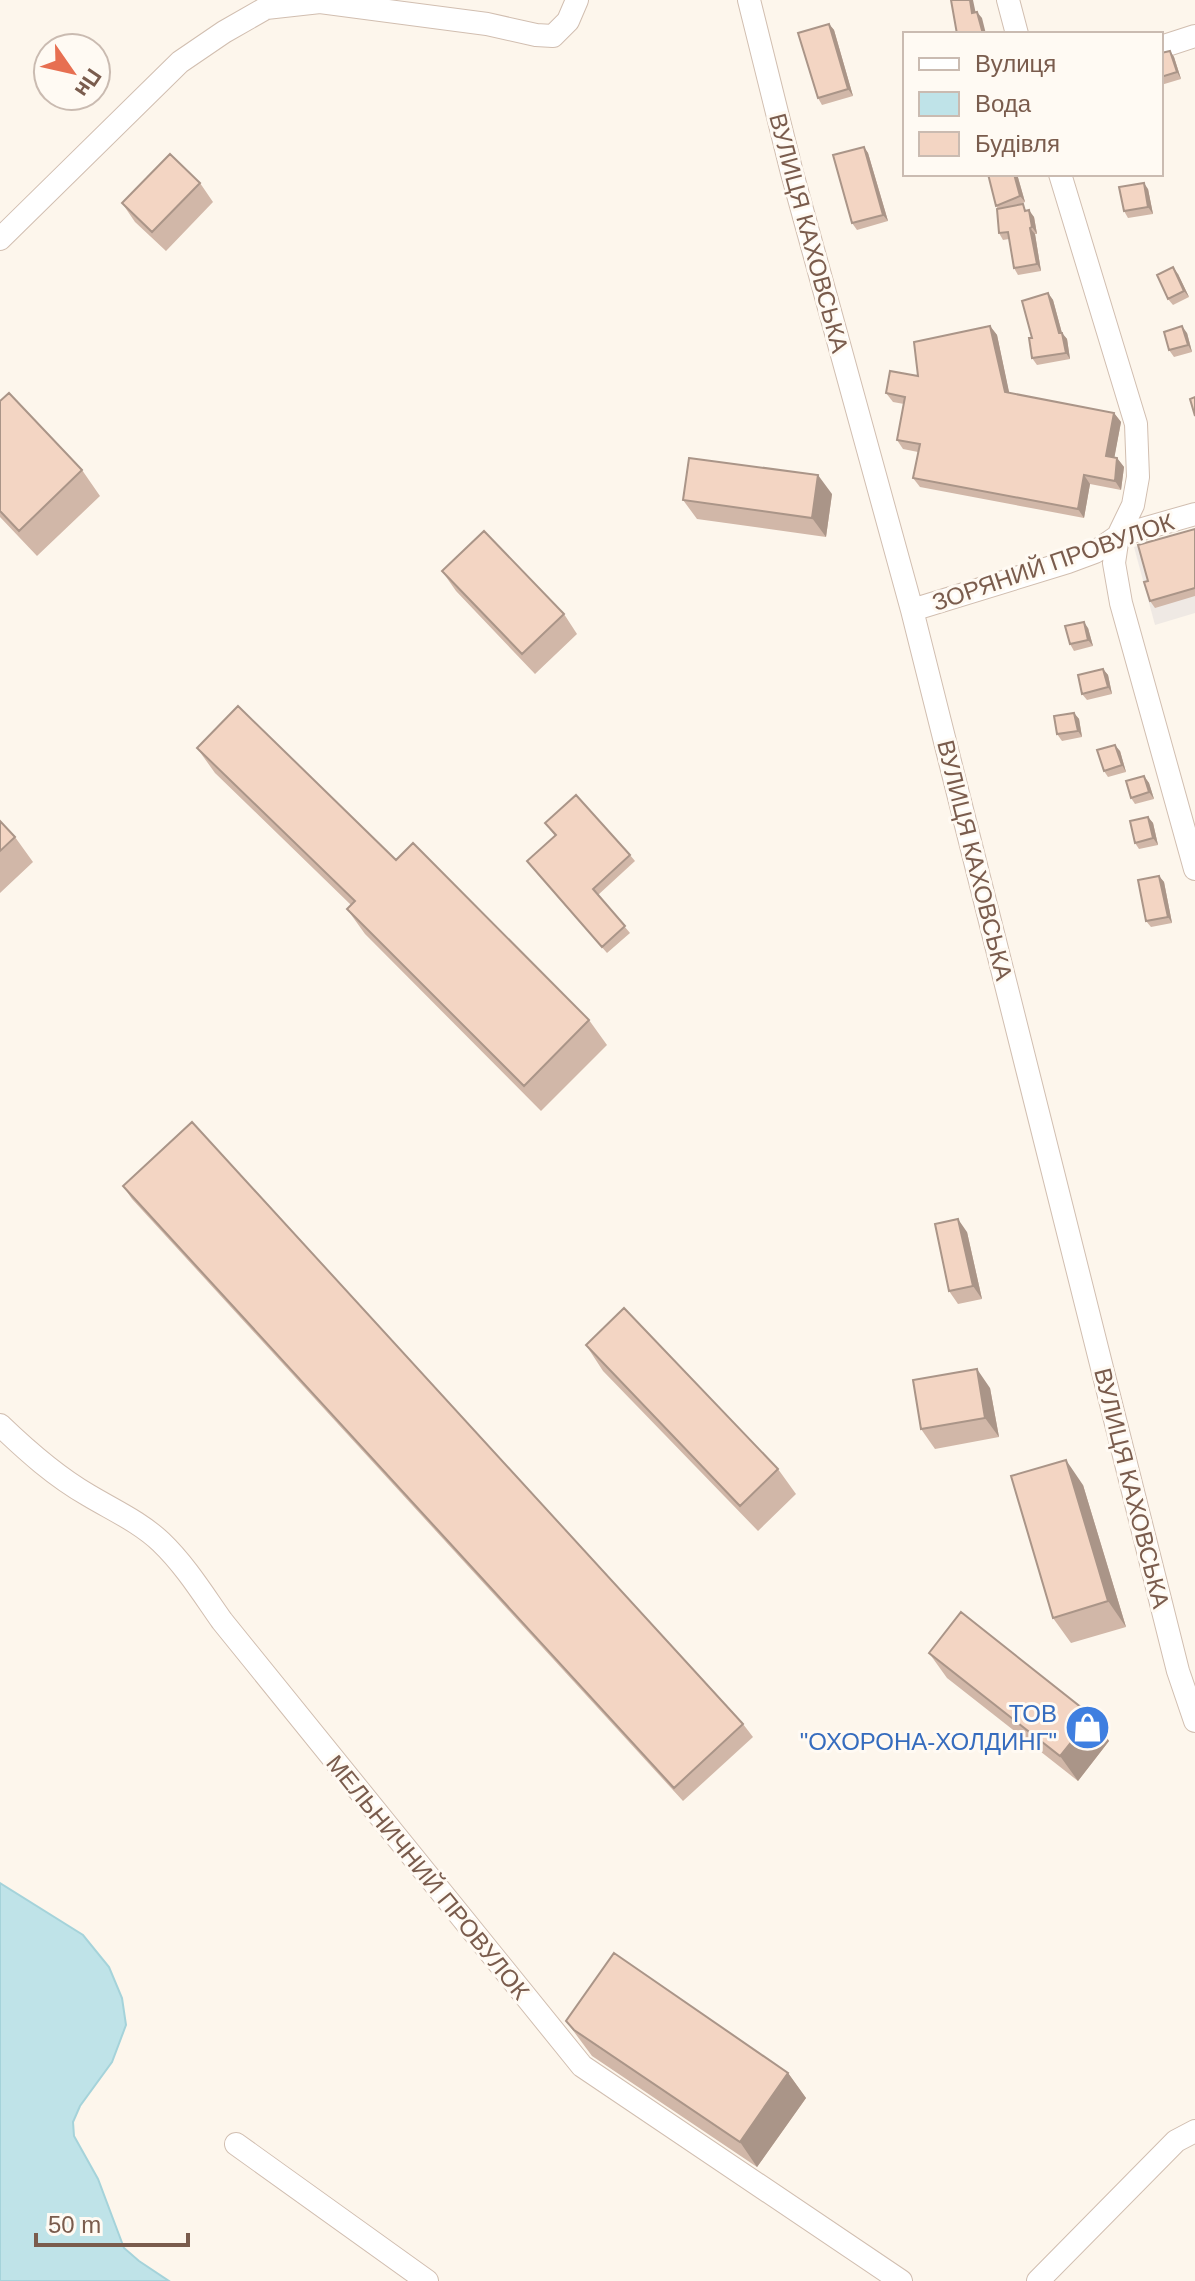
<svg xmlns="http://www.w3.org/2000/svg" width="1195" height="2281" font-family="Helvetica,sans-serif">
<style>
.industrial{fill:#efe9e4}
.water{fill:#bfe3e8;stroke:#a5d3da;stroke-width:2}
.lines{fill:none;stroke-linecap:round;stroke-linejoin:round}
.minor-casing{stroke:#d1beb0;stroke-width:24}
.minor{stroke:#fff;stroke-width:22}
.wall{fill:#d1b7a8}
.shaded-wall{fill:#aa9588}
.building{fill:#f3d5c3;stroke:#aa9588;stroke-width:2}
.labels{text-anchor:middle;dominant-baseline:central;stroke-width:6;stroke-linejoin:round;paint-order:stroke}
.street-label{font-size:24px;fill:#7a5c4d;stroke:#fffaf3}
.shop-label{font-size:24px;fill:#366cbe;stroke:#fffaf3;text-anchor:end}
</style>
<rect width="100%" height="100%" fill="#fdf6ec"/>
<path class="industrial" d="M1195 529V613L1155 625 1134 547Z"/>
<path class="water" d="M0 1883 83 1935 109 1967 122 1998 126 2025 112 2062 80 2106 73 2122 74 2136 98 2179 124 2248 139 2261 169 2281H0Z"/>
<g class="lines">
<defs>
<path id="minor" d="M749 0 792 173 912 610 1178 1671 1195 1721
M1008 0 1017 34
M1161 47 1195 36
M1060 174 1136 424 1138 477 1133 505 1118 536 1114 563 1121 603 1195 869
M0 239 180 62 224 32 266 8 320 2 487 24 536 35 553 36 568 21 577 0
M912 610 1068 562 1095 552 1118 536 1195 514
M0 1425C27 1451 55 1476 88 1495 113 1510 140 1522 161 1542 185 1565 203 1594 222 1621L582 2066 901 2281
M236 2144 427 2281
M1038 2281 1176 2141 1195 2131"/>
</defs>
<use href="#minor" class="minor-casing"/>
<use href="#minor" class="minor"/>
</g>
<path class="wall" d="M829 24 834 30 853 96 822 105 818 98Z
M1170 51 1174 57 1181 79 1161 85V53Z
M864 147 868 153 888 221 857 230 852 223Z
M988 174H1017L1025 202 1017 206 1027 211 1034 217 1037 234H1035L1041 271 1018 275 1014 268 1009 239 1003 240 999 233 998 209 996 206Z
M200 183 213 202 166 251 135 222 122 203Z
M1148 189 1153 214 1128 218 1124 211Z
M1178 274 1189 297 1173 305 1168 299Z
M1048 293 1053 300 1062 333 1067 339 1070 359 1037 365 1032 358V338Z
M990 326 997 335 1009 393 1114 413 1121 422 1114 458H1117L1124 467 1121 490 1090 484 1084 518 920 487 913 478 918 452 903 449 897 440 904 404 893 402 886 393 918 376Z
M1187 333 1192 352 1174 357 1169 350Z
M0 401 82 470 100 496 37 556 0 517Z
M832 494 826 537 697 519 683 500Z
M1195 529V596L1155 608 1150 601 1148 581Z
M442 571 564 614 577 634 535 674 456 591Z
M1088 628 1093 646 1074 651 1070 644Z
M1103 669 1108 675 1112 694 1087 700 1082 694Z
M1074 713 1079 719 1082 737 1062 741 1057 734Z
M197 748 396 860 589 1020 607 1045 541 1111 365 934 347 909 351 905 215 773Z
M1120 751 1126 772 1108 777 1104 771Z
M1144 776 1149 783 1154 799 1135 804 1131 798Z
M1148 817 1153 823 1158 845 1139 849 1135 843Z
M0 821 15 837 33 862 0 893Z
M545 823 630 855 635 861 598 895 630 933 607 953 527 861 555 836Z
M1159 876 1164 882 1172 923 1151 927 1146 921Z
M123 1186 743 1724 753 1737 683 1801 132 1199Z
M967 1232 982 1299 958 1304 949 1291Z
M586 1345 778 1469 796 1494 758 1531 603 1371Z
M990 1388 999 1437 935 1449 921 1429Z
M1083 1485 1126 1627 1071 1643 1053 1618Z
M929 1653 1092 1716 1109 1741 1078 1781 947 1678Z
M566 2021 788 2073 806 2098 757 2167 592 2056Z"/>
<path class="shaded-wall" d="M970 0H973L977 19 972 13Z
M977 12 982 18 986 34H983Z
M829 24 834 30 853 96 848 89Z
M1170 51 1174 57 1181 79 1177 72Z
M864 147 868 153 888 221 883 215Z
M1014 174H1017L1025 202 1020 196Z
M1144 183 1148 189 1153 214 1148 207Z
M1029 210 1034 217 1037 234 1032 227Z
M1030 228 1035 234 1041 271 1037 264Z
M1173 267 1178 274 1189 297 1184 291Z
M1048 293 1053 300 1063 337 1062 333 1067 339 1070 359 1066 353 1059 333Z
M990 326 997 335 1011 401 1005 392Z
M1182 326 1187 333 1192 352 1188 345Z
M1114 413 1121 422 1113 465 1106 456Z
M1117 458 1124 467 1121 490 1115 481Z
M818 475 832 494 826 537 812 518Z
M1084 475 1090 484 1084 518 1078 509Z
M1084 622 1088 628 1093 646 1088 640Z
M1103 669 1108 675 1112 694 1108 687Z
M1074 713 1079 719 1082 737 1078 731Z
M1115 745 1120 751 1126 772 1122 765Z
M1144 776 1149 783 1154 799 1149 792Z
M1148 817 1153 823 1158 845 1153 838Z
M1159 876 1164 882 1172 923 1168 917Z
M958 1219 967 1232 982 1299 973 1286Z
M977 1369 990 1388 999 1437 985 1418Z
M1066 1460 1083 1485 1126 1627 1108 1601Z
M1092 1716 1109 1741 1078 1781 1060 1756Z
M788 2073 806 2098 757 2167 740 2142Z"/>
<path class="building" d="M951 0H970L972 13 977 12 983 34H957Z
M829 24 848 89 818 98 798 33Z
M1170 51 1177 72 1161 77V53Z
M864 147 883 215 852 223 833 155Z
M170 154 200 183 152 232 122 203Z
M988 174H1014L1020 196 996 206Z
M1144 183 1148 207 1124 211 1119 187Z
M1023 204 1025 211 1029 210 1032 227 1030 228 1037 264 1014 268 1008 232 999 233 997 209Z
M1173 267 1184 291 1168 299 1157 275Z
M1048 293 1059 333H1062L1066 353 1032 358 1029 338H1032L1022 301Z
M990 326 1005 392 1114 413 1106 456 1117 458 1115 481 1084 475 1078 509 913 478 920 444 897 440 905 397 886 393 890 371 918 376 914 342Z
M1182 326 1188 345 1169 350 1164 332Z
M9 393 82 470 19 531 0 511V401Z
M1195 397V416L1190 399Z
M689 458 818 475 812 518 683 500Z
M1195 529V588L1150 601 1144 582 1148 581 1138 545Z
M484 531 564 614 522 654 442 571Z
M1084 622 1088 640 1070 644 1065 626Z
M1103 669 1108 687 1082 694 1078 675Z
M238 706 396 860 413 843 589 1020 524 1086 347 909 355 901 197 748Z
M1074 713 1078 731 1057 734 1054 716Z
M1115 745 1122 765 1104 771 1097 750Z
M1144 776 1149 792 1131 798 1126 781Z
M576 795 630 855 593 889 625 926 602 947 527 861 556 835 545 823Z
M1148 817 1153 838 1135 843 1130 821Z
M0 821 15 837 0 851Z
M1159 876 1168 917 1146 921 1138 880Z
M192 1122 743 1724 674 1788 123 1186Z
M958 1219 973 1286 949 1291 935 1224Z
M624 1308 778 1469 740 1506 586 1345Z
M977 1369 985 1418 921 1429 913 1380Z
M1066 1460 1108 1601 1053 1618 1011 1476Z
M961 1612 1092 1716 1060 1756 929 1653Z
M614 1953 788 2073 740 2142 574 2030 566 2021Z"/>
<defs>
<symbol id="shop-disc" viewBox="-11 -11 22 22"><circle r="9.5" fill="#3f7fe0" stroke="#fffaf3"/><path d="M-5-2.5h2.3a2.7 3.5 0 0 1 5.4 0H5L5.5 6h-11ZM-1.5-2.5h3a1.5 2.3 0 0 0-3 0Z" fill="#fff"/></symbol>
</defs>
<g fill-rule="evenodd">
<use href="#shop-disc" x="1062" y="1702" width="51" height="51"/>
</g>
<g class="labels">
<g class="street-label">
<text transform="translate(809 233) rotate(75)">ВУЛИЦЯ КАХОВСЬКА</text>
<text transform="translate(1053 562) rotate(-19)">ЗОРЯНИЙ ПРОВУЛОК</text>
<text transform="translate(975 860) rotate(76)">ВУЛИЦЯ КАХОВСЬКА</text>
<text transform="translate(1132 1488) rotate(76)">ВУЛИЦЯ КАХОВСЬКА</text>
<text transform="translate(428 1877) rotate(51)">МЕЛЬНИЧНИЙ ПРОВУЛОК</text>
</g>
<g class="shop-label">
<text x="1057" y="1713">ТОВ<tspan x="1057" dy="28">"ОХОРОНА-ХОЛДИНГ"</tspan></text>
</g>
</g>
<rect x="903" y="32" width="260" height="144" fill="#fffaf3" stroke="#cabbb1" stroke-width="2"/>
<rect x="919" y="58" width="40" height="12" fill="#ffffff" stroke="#cabbb1" stroke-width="2"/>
<text x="975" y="72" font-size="24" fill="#7a5c4d">Вулиця</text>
<rect x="919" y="92" width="40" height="24" fill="#bfe3e8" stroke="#cabbb1" stroke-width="2"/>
<text x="975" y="112" font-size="24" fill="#7a5c4d">Вода</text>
<rect x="919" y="132" width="40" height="24" fill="#f3d5c3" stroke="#cabbb1" stroke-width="2"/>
<text x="975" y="152" font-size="24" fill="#7a5c4d">Будівля</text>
<g transform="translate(72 72) rotate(124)"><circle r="38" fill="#fffaf3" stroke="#cabbb1" stroke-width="2"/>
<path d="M0-6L14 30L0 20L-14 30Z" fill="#e76f51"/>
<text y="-12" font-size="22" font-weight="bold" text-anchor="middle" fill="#7a5c4d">Пн</text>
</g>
<path d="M36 2233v12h152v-12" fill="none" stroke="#7a5c4d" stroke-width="4"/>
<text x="48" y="2233" font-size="24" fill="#7a5c4d" stroke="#fffaf3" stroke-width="6" paint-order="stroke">50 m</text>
</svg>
